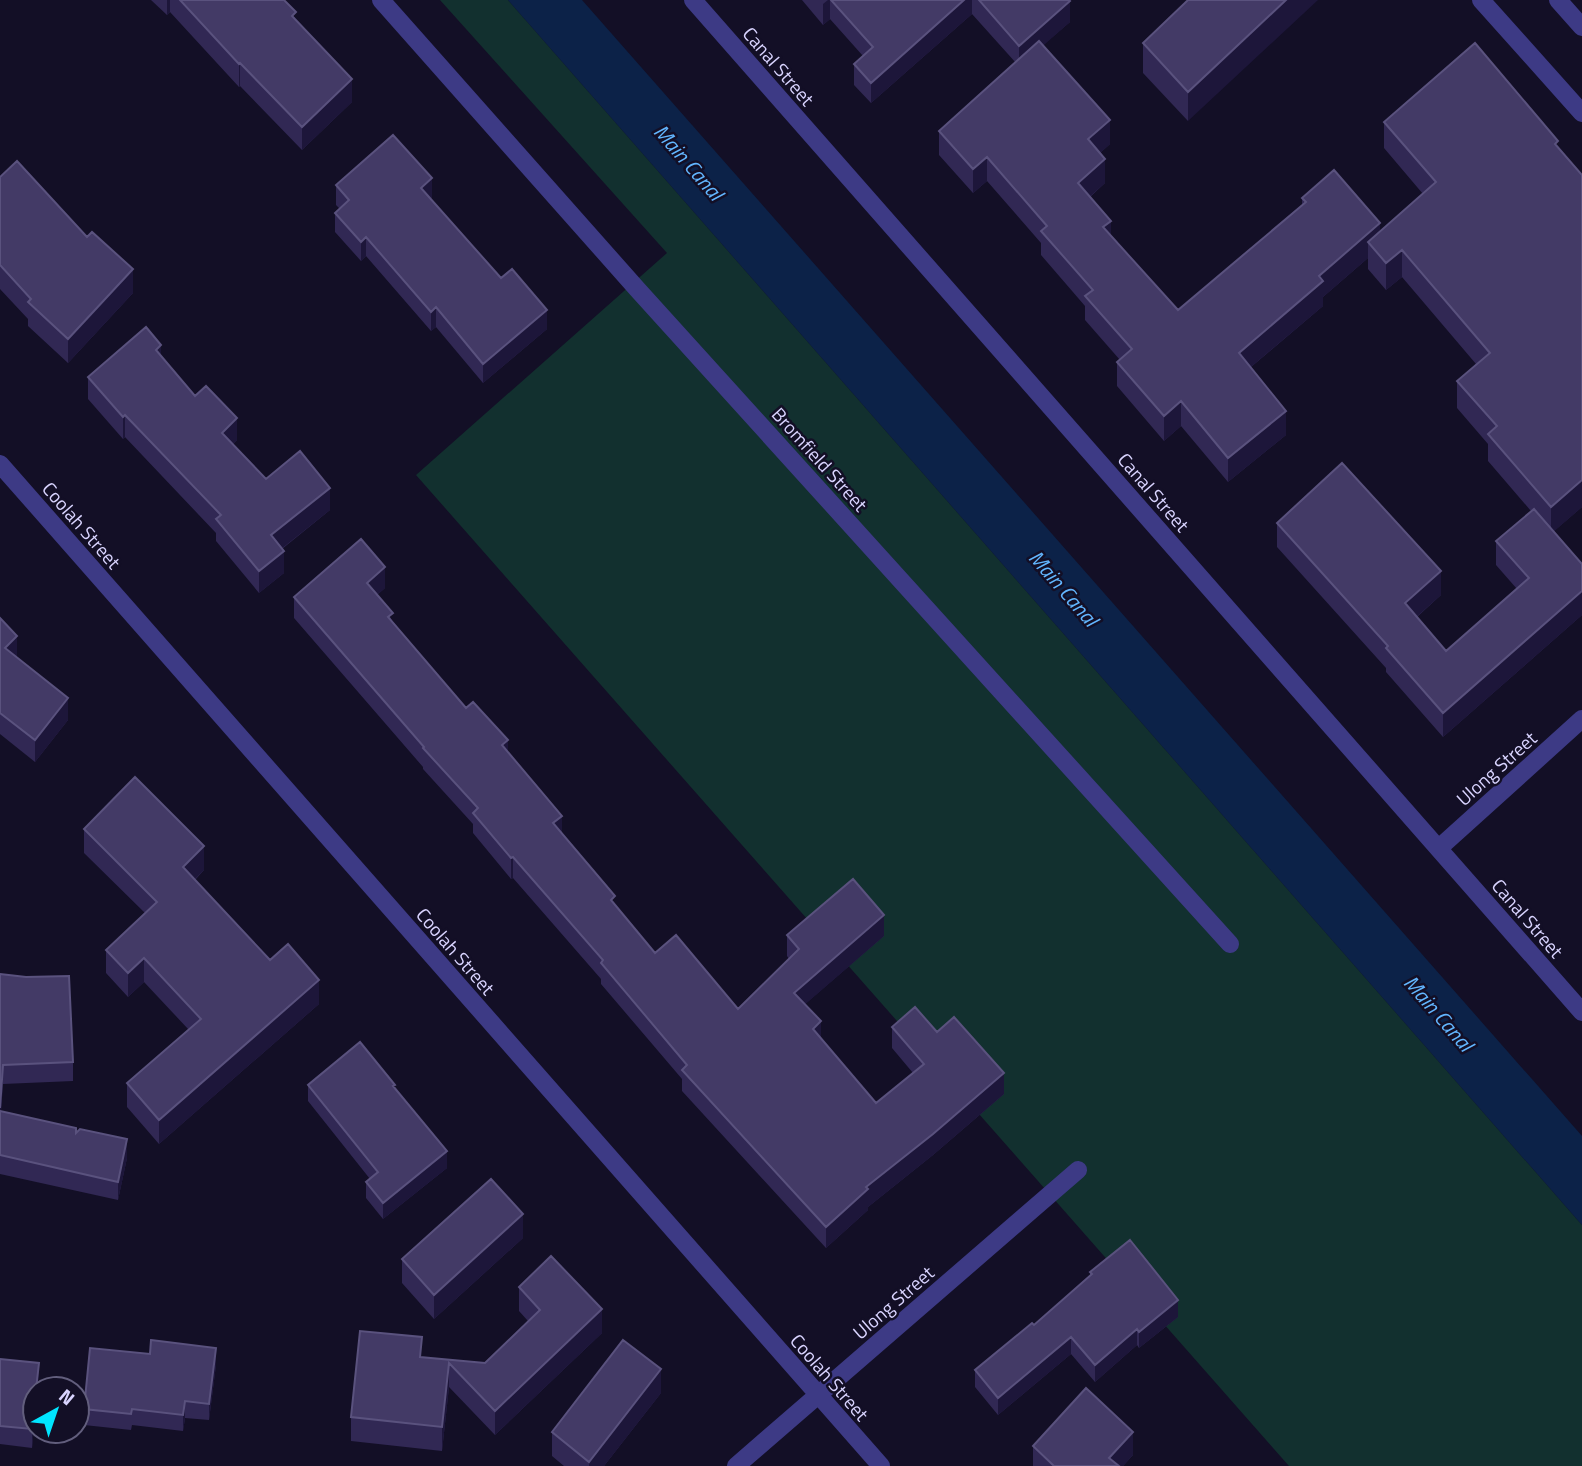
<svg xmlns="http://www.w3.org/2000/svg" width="1582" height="1466" font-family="'Titillium Web',sans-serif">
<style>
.green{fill:#12302f}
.water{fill:#0c2248}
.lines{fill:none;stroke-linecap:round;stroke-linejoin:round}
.minor{stroke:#3d3a85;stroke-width:18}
.wall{fill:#312854}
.shaded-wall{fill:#1d163a}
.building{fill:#433a66;stroke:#5a527e;stroke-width:2}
.labels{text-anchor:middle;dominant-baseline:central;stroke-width:5;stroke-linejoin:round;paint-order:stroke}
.street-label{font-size:19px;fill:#d9d4ff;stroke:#130f26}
.water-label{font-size:21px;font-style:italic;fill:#62b6ff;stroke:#130f26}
</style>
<rect width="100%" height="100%" fill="#130f26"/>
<path class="green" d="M440 0H508L1582 1225V1466H1289L416 475 667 253Z"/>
<path class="water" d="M508 0H582L1582 1136V1225Z"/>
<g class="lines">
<path class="minor" d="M381 0 638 290 1230 944
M693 0 1582 1012
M1481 0 1582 113
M1558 0 1582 27
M0 464 881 1466
M1439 848 1582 719
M736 1466 1078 1170"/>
</g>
<path class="wall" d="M151 0H284L296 20 352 102 302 150 240 86 239 87 170 12 167 15Z
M802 0H1069L1070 22 1043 45 1110 144 1100 153 1105 183 1090 197 1111 235 1178 310 1302 205V198L1380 232 1423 194 1384 148V122L1558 147 1582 175V507L1554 531 1582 564V615L1443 737 1386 672V668L1277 547V523L1441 595 1417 617 1446 651 1517 589 1496 565V541L1531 511 1488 461V444L1457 408V381L1476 364 1402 277 1386 290 1368 269V258L1323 297V306L1251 367 1286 435 1228 482 1181 426 1164 441 1117 386V362L1120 360 1085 320V306L1041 255V243L987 181 973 193 939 155V131L1016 63 972 14 871 103 854 85V64L863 56 830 19 823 25Z
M1188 0V121L1143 73V43Z
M0 177 133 293 68 363 28 326V319L0 289Z
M336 185 432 197 430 199 547 329 483 383 436 327 431 331 366 256 361 261 335 232V213L340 209 336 205Z
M161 356 195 396 237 440 233 444 266 479 330 510 282 549 284 573 259 593 216 541V533L125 437 123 439 88 399V377Z
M385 588 377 595 393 622 466 708 508 752 562 834 615 905 655 953 738 1009 789 959 787 956V935L884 936 805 1004 821 1038 876 1103 913 1073 892 1048V1027L937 1032 1004 1094 933 1155 868 1207V1210L826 1248 682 1091V1079L601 984V979L513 878 511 879 473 833V824L423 769V767L294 618V597Z
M0 618 17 658 68 720 35 762 0 734Z
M84 829 204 870 195 880 270 960 319 1004 159 1144 127 1107V1083L189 1030 144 982 128 997 106 973V950L145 913 84 853Z
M0 974 73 1062V1081L3 1084 1 1111 76 1133 127 1158 118 1200 0 1174Z
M308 1085 395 1089 447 1168 383 1219 366 1198V1182L370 1179 308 1101Z
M523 1238 434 1319 402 1283V1259Z
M1090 1272 1178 1317 1139 1348 1137 1345 1095 1382 1071 1354 998 1415 975 1387V1370L1034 1325 1090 1275Z
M519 1287 602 1333 495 1435 449 1387 442 1451 351 1441V1417L422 1357 485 1363 528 1321 519 1311Z
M0 1359 39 1382 38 1389H35V1417L32 1448 0 1444Z
M216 1365 209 1420 185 1418 183 1431 132 1425 131 1430 84 1425V1409Z
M661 1393 604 1466H564L552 1456V1432Z
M1033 1446 1133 1455 1123 1466H1033Z"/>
<path class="shaded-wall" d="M167 0H170V12L167 15Z
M828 0H830V19L823 25V4Z
M964 0H972V14L871 103V83Z
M1286 0H1318L1188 121V92Z
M1070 1V22L1019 67V46Z
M240 63V86L239 87V64Z
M352 79V102L302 150V127Z
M1110 120V144L1088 164V139Z
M987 157V181L973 193V169Z
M1105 159V183L1078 207V183Z
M432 178V197L421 207V188Z
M1111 221V245L1103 227Z
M1380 223V248L1368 242V258L1323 297V306L1239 377V353L1319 276Z
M366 237V256L361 261V242Z
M1402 250V277L1386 290V263Z
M133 269V293L68 363V339Z
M436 307V327L431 331V312Z
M547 310V329L483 383V364Z
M161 345V367L156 350Z
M1181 401V426L1164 441V416Z
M1286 411V435L1228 482V458Z
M125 415V437L123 439V417Z
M237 418V440L222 455V433Z
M1582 480V507L1551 534V507Z
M330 488V510L271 557V535Z
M284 551V573L259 593V571Z
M385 567V588L367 604V583Z
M1441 571V595L1405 627V603Z
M1582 591V615L1443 737V713Z
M17 636V658L5 648Z
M68 698V720L35 762V740Z
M508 740V761L502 745Z
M562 816V837L553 823Z
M204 846V870L183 891V867Z
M513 857V878L511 879V858Z
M884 915V936L794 1014V993Z
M144 958V982L128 997V973Z
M319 980V1004L159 1144V1120Z
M821 1021V1042L813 1029Z
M3 1065V1084L0 1127V1108Z
M1004 1073V1094L933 1155 868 1207V1210L826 1248V1227L866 1187Z
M127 1139V1158L118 1200V1182Z
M447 1151V1168L383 1219V1203Z
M523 1214V1238L434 1319V1295Z
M1178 1300V1317L1139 1348V1332Z
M602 1309V1333L495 1435V1411Z
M1137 1329V1345L1095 1382V1365Z
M1071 1337V1354L998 1415V1398Z
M216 1348V1365L209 1420V1404Z
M39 1363 38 1389H36Z
M449 1363V1387L442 1451V1427Z
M661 1369V1393L604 1466H589V1462Z
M35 1399V1417L32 1448V1429Z
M185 1401V1418L183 1431V1415Z
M1133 1432V1455L1123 1466H1109V1458Z"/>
<path class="building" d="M180 0H284L296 12 292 16 352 79 302 127 240 63 239 64Z
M831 0H964L871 83 854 64 873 47Z
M979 0H1069L1070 1 1019 46Z
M1188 0H1286L1188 92 1143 43Z
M1039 41 1110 120 1088 139 1105 159 1078 183 1111 221 1103 227 1178 310 1306 202 1302 198 1334 170 1380 223 1319 276 1323 281 1239 353 1286 411 1228 458 1181 401 1164 416 1117 362 1132 349 1085 296 1093 290 1041 231 1047 226 987 157 973 169 939 131Z
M1475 43 1558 141 1555 144 1582 175V480L1551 507 1488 434 1497 426 1457 381 1490 353 1402 250 1386 263 1368 242 1436 182 1384 122Z
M393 135 432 178 421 188 501 278 512 269 547 310 483 364 436 307 431 312 366 237 361 242 335 213 349 200 336 185Z
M17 161 87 237 92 232 133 269 68 339 28 302 31 299 0 265V177Z
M146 327 161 345 156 350 195 396 206 386 237 418 222 433 266 479 300 451 330 488 271 535 284 551 259 571 216 519 221 515 125 415 123 417 88 377Z
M1342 463 1441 571 1405 603 1446 651 1529 578 1496 541 1534 509 1582 564V591L1443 713 1386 648 1388 646 1277 523Z
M361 539 385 567 367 583 393 613 388 617 466 708 473 702 508 740 502 745 562 816 553 823 615 896 611 900 655 953 676 935 738 1009 799 949 787 935 853 879 884 915 794 993 821 1021 813 1029 876 1103 924 1064 892 1027 915 1007 937 1032 954 1017 1004 1073 933 1134 866 1187 868 1189 826 1227 682 1070 687 1065 601 963 603 960 513 857 511 858 473 813 478 808 423 748 424 747 294 597Z
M0 618 17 636 5 648 68 698 35 740 0 713Z
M135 777 204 846 183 867 270 960 288 944 319 980 159 1120 127 1083 201 1019 144 958 128 973 106 950 157 902 84 829Z
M0 974 26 977 69 976 73 1062 3 1065 0 1108Z
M360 1042 395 1085 393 1086 447 1151 383 1203 366 1182 378 1172 308 1085Z
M0 1111 76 1128V1133L80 1129 127 1139 118 1182 0 1155Z
M491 1179 523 1214 434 1295 402 1259Z
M1130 1240 1178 1300 1139 1332 1137 1329 1095 1365 1071 1337 998 1398 975 1370 1032 1323 1034 1325 1092 1274 1090 1272Z
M551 1256 602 1309 495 1411 449 1363 442 1427 351 1417 360 1331 422 1337 420 1357 485 1363 540 1310 519 1287Z
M151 1340 216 1348 209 1404 185 1401 183 1415 132 1409 131 1414 84 1409 90 1348 150 1354Z
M623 1340 661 1369 589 1462 552 1432Z
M0 1359 39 1363 36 1389H35L32 1429 0 1426Z
M1086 1388 1133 1432 1109 1458 1119 1466H1054L1033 1446Z"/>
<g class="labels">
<g class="street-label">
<text transform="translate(779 66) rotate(49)">Canal Street</text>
<text transform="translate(820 459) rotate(48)">Bromfield Street</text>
<text transform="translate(1154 492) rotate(49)">Canal Street</text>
<text transform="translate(82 525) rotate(49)">Coolah Street</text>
<text transform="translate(1496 768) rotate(-42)">Ulong Street</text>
<text transform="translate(1528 918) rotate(49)">Canal Street</text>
<text transform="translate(456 951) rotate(49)">Coolah Street</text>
<text transform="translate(893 1302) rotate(-41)">Ulong Street</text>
<text transform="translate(830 1377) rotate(49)">Coolah Street</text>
</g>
<g class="water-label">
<text transform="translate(689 162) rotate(49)">Main Canal</text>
<text transform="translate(1064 588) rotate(49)">Main Canal</text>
<text transform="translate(1439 1013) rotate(49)">Main Canal</text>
</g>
</g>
<g transform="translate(56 1410) rotate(40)"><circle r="33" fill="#130f26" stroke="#625e7d" stroke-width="2"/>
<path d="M0-5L12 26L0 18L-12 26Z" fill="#00e5ff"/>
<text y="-10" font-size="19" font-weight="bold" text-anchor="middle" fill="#d9d4ff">N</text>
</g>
</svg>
